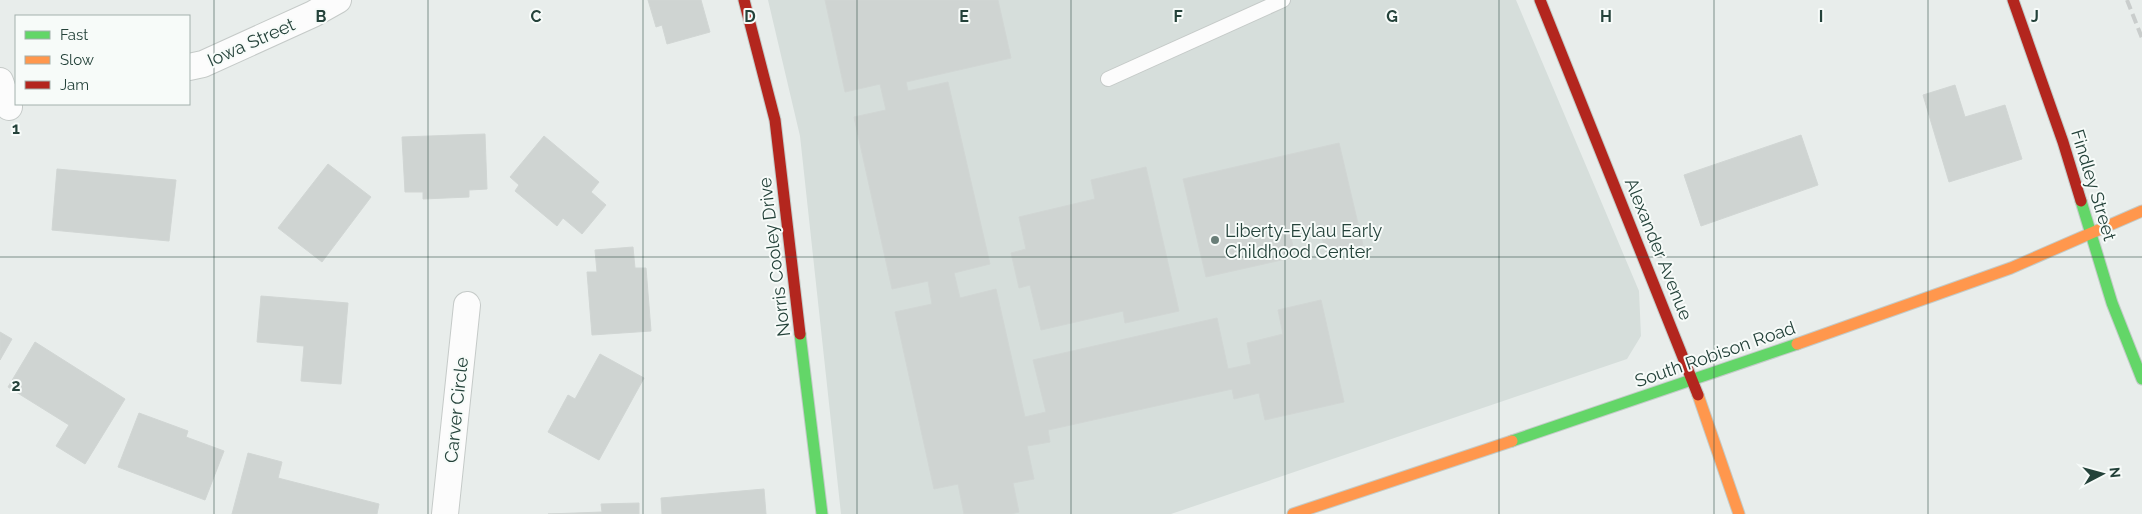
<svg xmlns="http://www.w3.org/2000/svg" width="2142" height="514" font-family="Raleway,sans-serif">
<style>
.built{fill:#d6dedb}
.building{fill:#cfd4d2;stroke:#d1d6d4}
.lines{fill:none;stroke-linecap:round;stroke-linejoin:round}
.lane-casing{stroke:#c5cac8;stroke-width:16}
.street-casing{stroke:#c5cac8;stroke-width:28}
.fast-casing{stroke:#c3cbc8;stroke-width:13}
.slow-casing{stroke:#c3cbc8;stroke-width:13}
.jam-casing{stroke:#c3cbc8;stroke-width:13}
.lane{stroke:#fcfcfc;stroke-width:14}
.street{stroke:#fcfcfc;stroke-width:26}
.fast{stroke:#63d668;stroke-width:11}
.slow{stroke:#ff974d;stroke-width:11}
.jam{stroke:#b3261e;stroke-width:11}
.rail{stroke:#c9cdcc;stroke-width:4;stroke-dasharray:10 5;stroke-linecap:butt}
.grid{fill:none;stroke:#24423a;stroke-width:1;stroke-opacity:0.55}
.poi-dot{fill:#697e78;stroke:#f7fbf9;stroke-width:2}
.labels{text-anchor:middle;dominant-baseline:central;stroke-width:4;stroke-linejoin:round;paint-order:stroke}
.street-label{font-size:18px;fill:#24423a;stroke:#f7fbf9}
.poi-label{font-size:18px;fill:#24423a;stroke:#f7fbf9;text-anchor:start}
.grid-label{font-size:16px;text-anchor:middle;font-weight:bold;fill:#24423a;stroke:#f7fbf9;stroke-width:4;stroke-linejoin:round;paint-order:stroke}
</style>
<rect width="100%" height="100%" fill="#e8edeb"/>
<path class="built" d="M768 0H1516L1639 291 1641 336 1627 359 1171 514H841L800 136Z"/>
<path class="building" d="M648 0H701L710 32 667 44 662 25 656 27Z
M825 0H998L1011 58 906 82 908 91 948 82 990 264 954 273 960 298 996 289 1025 417 1046 412 1033 360 1217 318 1228 369 1251 364 1247 343 1283 334 1278 310 1321 300 1344 402 1265 420 1259 393 1234 399 1232 389 1048 430 1050 442 1027 446 1034 479 1013 483 1019 512 1011 514H964L958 484 934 489 895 312 932 304 928 281 892 289 854 117 886 110 880 84 845 92Z
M1955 85 1965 117 2005 105 2022 159 1949 182 1923 95Z
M485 134 487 189 469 190V197L423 199V192H405L402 137Z
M1801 135 1818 185 1701 226 1684 175Z
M544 136 599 182 591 192 606 205 582 234 563 218 557 226 515 191 519 185 510 177Z
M1339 143 1363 245 1326 253 1320 230 1291 237 1295 257 1206 277 1183 179Z
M328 164 371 197 322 262 278 228Z
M1146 167 1179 311 1125 323 1123 311 1041 330 1030 285 1019 288 1011 253 1026 249 1019 217 1095 199 1091 180Z
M57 169 176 180 169 241 52 230Z
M633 247 635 268H646L651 331 592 335 587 272H597L595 250Z
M261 296 348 303 341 384 301 381 304 346 257 342Z
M0 332 12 339 0 360Z
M35 342 125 399 85 464 56 446 69 425 8 387Z
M600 354 644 378 599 460 548 432 568 395 575 399Z
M139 413 188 431 186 437 224 451 205 500 118 467Z
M248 453 282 462 278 478 379 504 377 514H232Z
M764 489 766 514H662L661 498Z
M639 503V514H548L602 512 601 504Z"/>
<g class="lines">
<defs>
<path id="lane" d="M1108 79 1283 0"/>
<path id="street" d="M189 67 203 64 313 14 338 0
M0 81 9 107
M445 514 467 305"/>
<path id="fast" d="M2081 201 2112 303 2142 379
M800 334 822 514
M1512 441 1797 344"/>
<path id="slow" d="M1797 344 2011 268 2142 211
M1698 395 1739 514
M1293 514 1512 441"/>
<path id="jam" d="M744 0 775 120 800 334
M1540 0 1698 395
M2013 0 2063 142 2081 201"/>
</defs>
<use href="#lane" class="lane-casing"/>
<use href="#street" class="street-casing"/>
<use href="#fast" class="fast-casing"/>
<use href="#slow" class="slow-casing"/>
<use href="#jam" class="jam-casing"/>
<use href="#lane" class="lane"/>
<use href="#street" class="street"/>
<use href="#fast" class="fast"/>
<use href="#slow" class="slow"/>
<use href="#jam" class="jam"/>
<path class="rail" d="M2127 0 2142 38"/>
</g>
<path class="grid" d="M214 0V514M428 0V514M643 0V514M857 0V514M1071 0V514M1285 0V514M1499 0V514M1714 0V514M1928 0V514M0 257H2142"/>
<circle class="poi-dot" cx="1215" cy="240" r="5"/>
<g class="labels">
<g class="street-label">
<text transform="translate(251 42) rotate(-24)">Iowa Street</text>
<text transform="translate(2094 185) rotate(73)">Findley Street</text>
<text transform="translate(1659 249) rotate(68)">Alexander Avenue</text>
<text transform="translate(774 257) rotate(-97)">Norris Cooley Drive</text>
<text transform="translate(1715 354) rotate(-19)">South Robison Road</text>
<text transform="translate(456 410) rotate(-84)">Carver Circle</text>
</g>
<g class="poi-label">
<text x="1225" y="230">Liberty-Eylau Early<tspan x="1225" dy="21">Childhood Center</tspan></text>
</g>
</g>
<g class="grid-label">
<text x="321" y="22">B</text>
<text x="536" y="22">C</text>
<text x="750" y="22">D</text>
<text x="964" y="22">E</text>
<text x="1178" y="22">F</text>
<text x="1392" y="22">G</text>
<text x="1606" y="22">H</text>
<text x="1821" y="22">I</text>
<text x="2035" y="22">J</text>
<text x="16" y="134">1</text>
<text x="16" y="391">2</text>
</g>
<rect x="15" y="15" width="175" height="90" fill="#f7fbf9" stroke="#a3b1ad"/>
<rect x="25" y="31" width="25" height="8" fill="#63d668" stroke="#a3b1ad"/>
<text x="60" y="40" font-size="15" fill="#24423a">Fast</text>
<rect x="25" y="56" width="25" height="8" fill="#ff974d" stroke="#a3b1ad"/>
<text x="60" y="65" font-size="15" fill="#24423a">Slow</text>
<rect x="25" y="81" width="25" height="8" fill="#b3261e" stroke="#a3b1ad"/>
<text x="60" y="90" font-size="15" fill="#24423a">Jam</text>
<g transform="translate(2102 474) rotate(84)" stroke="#f7fbf9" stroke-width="4" paint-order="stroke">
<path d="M0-4L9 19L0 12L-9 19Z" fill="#24423a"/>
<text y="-8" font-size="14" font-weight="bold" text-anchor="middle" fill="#24423a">N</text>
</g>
</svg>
